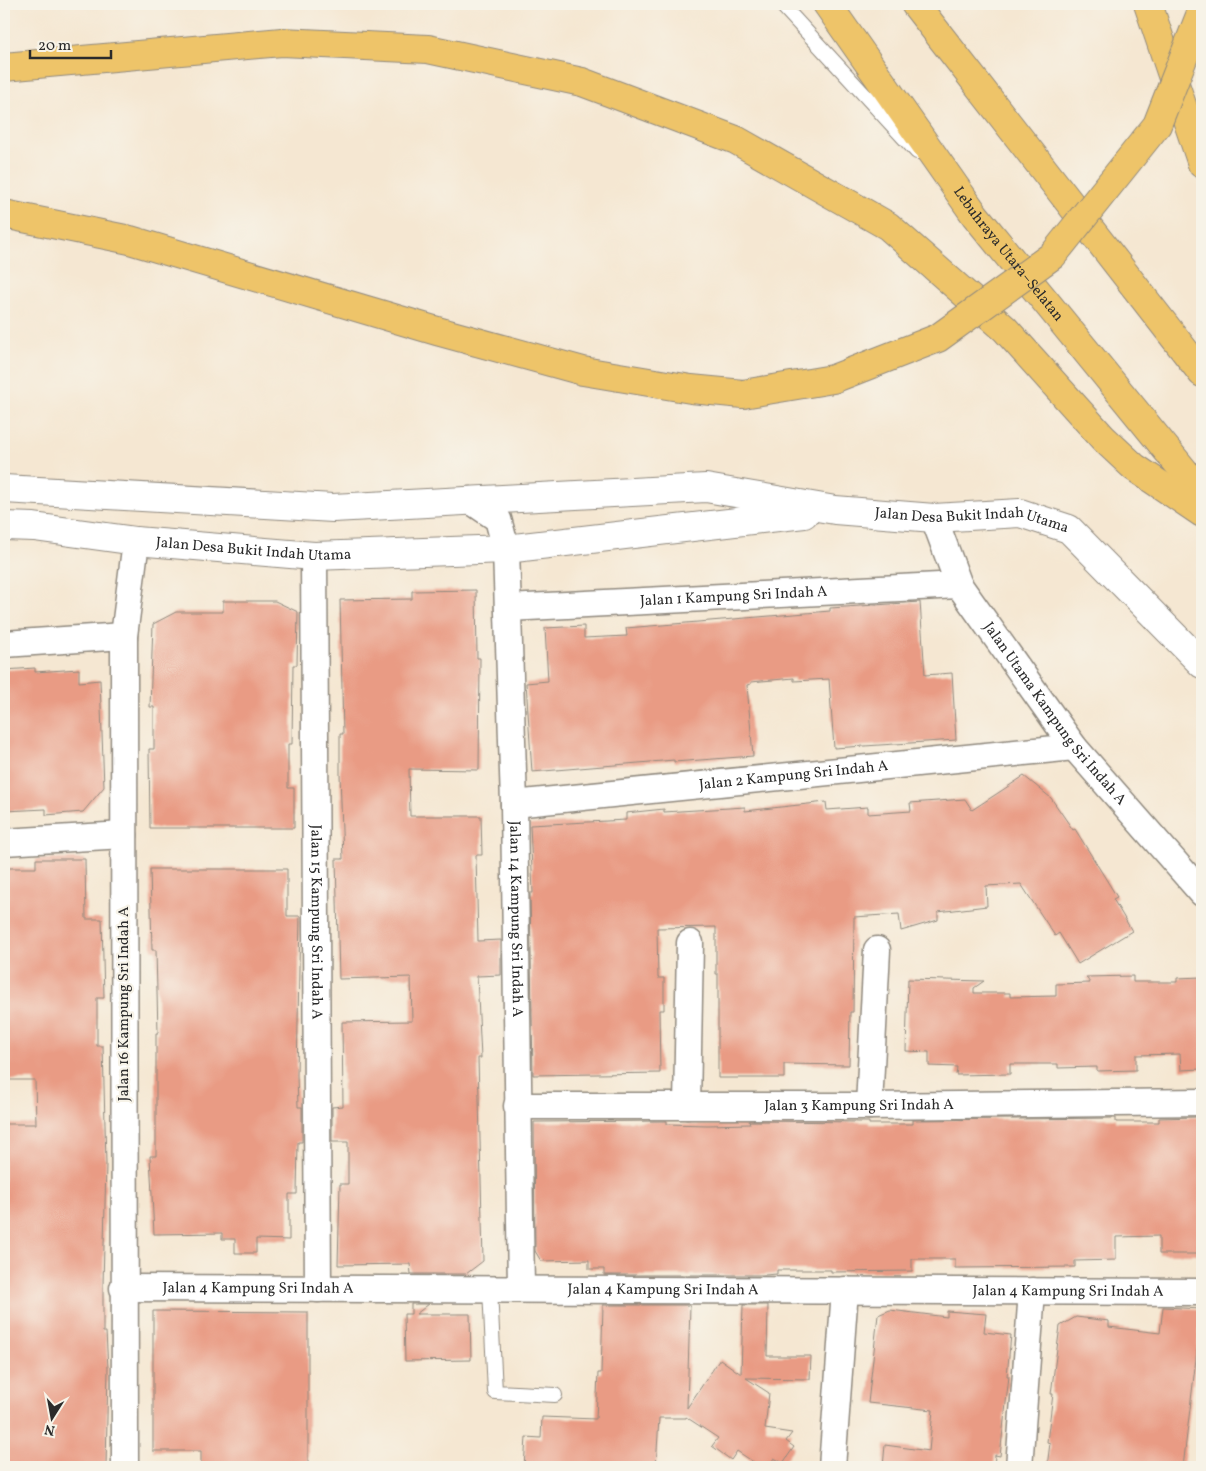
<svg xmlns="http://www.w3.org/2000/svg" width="1206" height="1471" font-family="Vollkorn,serif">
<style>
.building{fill:#e99b84}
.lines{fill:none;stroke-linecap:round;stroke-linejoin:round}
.service-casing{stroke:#90897e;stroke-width:16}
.minor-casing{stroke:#90897e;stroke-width:29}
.tertiary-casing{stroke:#90897e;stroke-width:30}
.motorway-casing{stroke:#90897e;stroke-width:30}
.service{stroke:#fff;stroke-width:14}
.minor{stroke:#fff;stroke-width:26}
.tertiary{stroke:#fff;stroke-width:28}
.motorway{stroke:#eec469;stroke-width:28}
.motorway-bridge-casing{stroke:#90897e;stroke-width:30;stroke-linecap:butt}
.motorway-bridge{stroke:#eec469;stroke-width:28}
.labels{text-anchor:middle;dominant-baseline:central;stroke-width:4.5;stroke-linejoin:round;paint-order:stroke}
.street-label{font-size:15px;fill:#2b2b2b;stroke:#f7f3e8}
</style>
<rect width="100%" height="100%" fill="#f7f3e8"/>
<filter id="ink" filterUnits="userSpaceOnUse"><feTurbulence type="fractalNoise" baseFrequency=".02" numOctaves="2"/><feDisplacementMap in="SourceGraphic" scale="10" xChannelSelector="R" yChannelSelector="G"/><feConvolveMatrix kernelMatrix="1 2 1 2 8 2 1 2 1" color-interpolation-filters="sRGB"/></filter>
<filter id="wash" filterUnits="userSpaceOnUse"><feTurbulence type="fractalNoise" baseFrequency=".0096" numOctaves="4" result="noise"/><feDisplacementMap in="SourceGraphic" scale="20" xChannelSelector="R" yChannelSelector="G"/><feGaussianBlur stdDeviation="1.12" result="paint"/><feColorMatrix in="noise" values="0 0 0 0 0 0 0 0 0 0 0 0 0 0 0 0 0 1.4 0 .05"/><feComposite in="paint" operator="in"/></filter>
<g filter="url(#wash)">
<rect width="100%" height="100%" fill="#f5e7d2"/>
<g id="blocks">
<path class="building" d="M476 590 477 658H480L479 770 409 769 410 816H481L482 855H476L478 941 501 940V975L477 976 481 1058H478L483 1261 466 1274H411L410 1264 338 1265 340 1184H348V1142H332V1107L343 1106 342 1022 412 1021 411 977 339 979 336 859H343L340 774V734H343L340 600 412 599V591Z
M223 601H275L298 612 297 665H293L292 744H288V788H294V828H150L149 749H154V707H150L153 624 176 612H223Z
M920 602 925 675 952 673 956 740 834 748 829 679 794 681V678L751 682V684L747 685 753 756 674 762V760L532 772 526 683 548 681 545 628 584 626V638L627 636 626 628 830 611V608Z
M35 668V672L79 669V682L100 680 104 787 83 812 46 815V809L5 811 4 670Z
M1024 776 1051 798 1073 830 1075 829 1117 897 1113 899 1132 931 1078 964 1059 933 1055 936 1021 884 986 886 987 906 938 912V920L901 931 899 914 854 917 853 1012H850L849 1065 784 1064V1078H718V974H716V927L657 928 658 978H664V1010H659L660 1073 533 1075 530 893H533L530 825 626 820V813L664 809V812L745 807V811L826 802 827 810 868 807V814L911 811 910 803 965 799 972 810Z
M36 859H85L86 919H102L104 998H97V1046H103L106 1164 103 1285V1332H106L108 1368 106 1467H4V1124H36L35 1080H4V868H36Z
M150 869H287V916H300L297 1075 298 1107H302V1142H298L297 1194H289V1240L256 1239V1253H235V1239H222V1233L154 1234 150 1156H156V1033H158L156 950H152Z
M1133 976V982H1177V978L1202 977V1069L1181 1070 1180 1054 1136 1055V1070L1097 1071V1067L1058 1068V1064H1010V1074L956 1075 957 1067 929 1066V1052L906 1051 908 979 984 981 974 988V993H1010V997L1056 996V984L1090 983 1086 977Z
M1197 1117 1202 1119V1254H1159V1236L1116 1237V1260L1075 1261V1267L955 1268V1259H912V1271L831 1272V1270H777V1274L765 1275H604V1269H589V1260L541 1261 535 1251 534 1122 667 1121V1124L708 1125 750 1124 749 1121 869 1122V1124H913V1120L1116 1118V1122H1159V1118Z
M411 1304H429L416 1314H470L471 1360 405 1361 404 1314H411Z
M603 1305H690L687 1408 720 1359 741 1374 743 1305H768L767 1356H811L810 1379 746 1378 769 1393 765 1429 792 1433 786 1441 794 1447 783 1463 774 1458 768 1467H761L737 1451 731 1460 712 1446 718 1438 686 1417V1418H659L656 1467H524L526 1437 541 1438 542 1417 596 1419 598 1373H601Z
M1163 1307 1202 1309 1183 1467H1047L1050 1443 1047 1442 1053 1394H1051L1060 1326 1076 1317 1109 1321V1327L1160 1333Z
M890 1310 947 1317V1311L986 1314 984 1332 1011 1335 1007 1376H1009L1000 1456 995 1455 994 1467H883L885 1445 929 1451 933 1410 868 1403 878 1315Z
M153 1311 308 1312V1467H201V1451H153Z"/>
</g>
</g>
<g filter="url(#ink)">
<use href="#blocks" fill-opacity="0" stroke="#90897e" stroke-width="1"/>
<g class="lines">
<defs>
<path id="service" d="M781 4 917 152
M490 1289 495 1392 555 1395"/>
<g id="minor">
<path id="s1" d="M470 500 498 519 506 549 514 804 521 1289"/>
<path id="s2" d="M934 518 959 585 1074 747 1202 893"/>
<path id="s3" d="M314 556 318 1289"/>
<path id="s4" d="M508 608 959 585"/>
<path d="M4 644 124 636"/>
<path id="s5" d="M514 804 1074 747"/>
<path d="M4 842 124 835"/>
<path id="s6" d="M517 1106H869L1202 1102"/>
<path d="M687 1106 690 943"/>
<path d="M869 1106 877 950"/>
<path id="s7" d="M123 1288 1202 1292"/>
<path d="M125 1467 124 636 136 541"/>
<path d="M832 1467 845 1290"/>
<path d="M1019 1467 1032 1291"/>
</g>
<g id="tertiary">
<path id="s8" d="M4 489 333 508 706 488 835 510 934 518 1020 513 1069 529 1202 664"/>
<path id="s9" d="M4 526 34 527 136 541 314 556 506 549 804 514"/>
</g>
<g id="motorway">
<path id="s10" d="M827 4 975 215 1202 493"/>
<path d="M915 4 1202 373"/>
<path d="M1148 4 1202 164"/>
<path d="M4 67 282 42 428 49 582 82 736 140 888 226 1005 329 1103 438 1134 467 1202 513"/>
<path d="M4 214 130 240 437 331 583 371 691 389 743 394"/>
</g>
</defs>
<use href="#service" class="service-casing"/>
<use href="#minor" class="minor-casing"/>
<use href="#tertiary" class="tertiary-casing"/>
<use href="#motorway" class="motorway-casing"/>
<use href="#service" class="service"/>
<use href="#minor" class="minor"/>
<use href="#tertiary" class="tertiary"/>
<use href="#motorway" class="motorway"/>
<defs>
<path id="motorway-bridge" d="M743 394 833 379 938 338 1053 255 1157 125 1201 13 1202 4"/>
</defs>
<use href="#motorway-bridge" class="motorway-bridge-casing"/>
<use href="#motorway-bridge" class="motorway-bridge"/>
</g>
</g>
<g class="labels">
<g class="street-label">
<text stroke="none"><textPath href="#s10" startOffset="309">Lebuhraya Utara–Selatan</textPath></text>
<text stroke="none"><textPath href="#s8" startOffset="972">Jalan Desa Bukit Indah Utama</textPath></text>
<text stroke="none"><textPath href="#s9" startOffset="251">Jalan Desa Bukit Indah Utama</textPath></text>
<text stroke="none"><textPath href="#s4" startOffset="226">Jalan 1 Kampung Sri Indah A</textPath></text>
<text stroke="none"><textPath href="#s2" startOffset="232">Jalan Utama Kampung Sri Indah A</textPath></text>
<text stroke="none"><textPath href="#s5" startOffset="281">Jalan 2 Kampung Sri Indah A</textPath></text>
<text stroke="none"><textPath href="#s1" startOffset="435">Jalan 14 Kampung Sri Indah A</textPath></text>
<text stroke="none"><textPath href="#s3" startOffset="366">Jalan 15 Kampung Sri Indah A</textPath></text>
<text transform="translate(124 1004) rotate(-90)">Jalan 16 Kampung Sri Indah A</text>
<text stroke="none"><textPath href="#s6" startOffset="342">Jalan 3 Kampung Sri Indah A</textPath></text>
<text stroke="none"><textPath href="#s7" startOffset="135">Jalan 4 Kampung Sri Indah A</textPath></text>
<text stroke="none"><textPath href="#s7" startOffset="540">Jalan 4 Kampung Sri Indah A</textPath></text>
<text stroke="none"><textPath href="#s7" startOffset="945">Jalan 4 Kampung Sri Indah A</textPath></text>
</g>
</g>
<rect width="1206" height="1471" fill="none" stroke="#f7f3e8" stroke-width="20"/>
<g transform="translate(52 1418) rotate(191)" stroke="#f7f3e8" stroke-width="4" paint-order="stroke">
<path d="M0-4L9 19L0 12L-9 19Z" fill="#2b2b2b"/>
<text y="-8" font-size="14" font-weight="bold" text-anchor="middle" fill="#2b2b2b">N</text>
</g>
<path d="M30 50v8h81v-8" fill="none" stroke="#2b2b2b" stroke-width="2.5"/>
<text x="38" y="50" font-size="15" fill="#2b2b2b" stroke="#f7f3e8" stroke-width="4" paint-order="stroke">20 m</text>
</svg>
